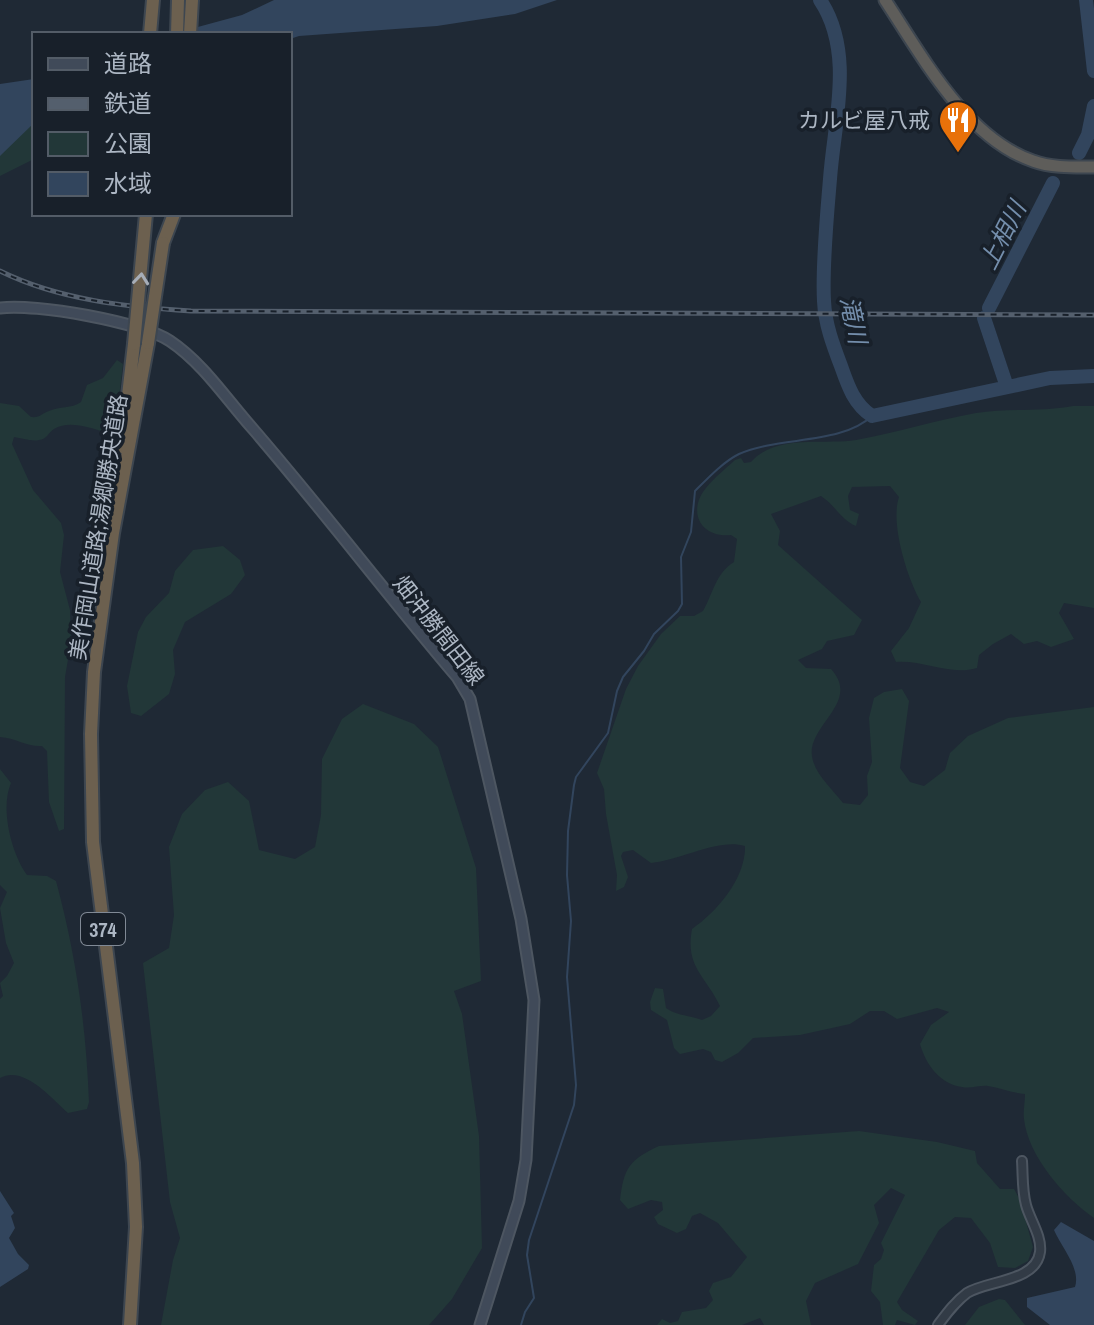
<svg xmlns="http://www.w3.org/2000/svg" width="1094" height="1325" font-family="'Archivo Narrow','Noto Sans JP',sans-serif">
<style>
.green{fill:#223738}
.water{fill:#32455d}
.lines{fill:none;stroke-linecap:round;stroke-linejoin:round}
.stream{stroke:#32455d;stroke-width:2}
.river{stroke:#32455d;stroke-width:14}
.tertiary-casing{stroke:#4d5661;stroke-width:12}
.secondary-casing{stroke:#4d5661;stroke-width:13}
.trunk-casing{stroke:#3d4650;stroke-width:15}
.motorway-casing{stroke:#3d4650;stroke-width:16}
.tertiary{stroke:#323b46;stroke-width:8}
.secondary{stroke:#404a59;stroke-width:9}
.trunk{stroke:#5e5d5a;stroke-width:11}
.motorway{stroke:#6c604f;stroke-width:12}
.rail-casing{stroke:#545f6d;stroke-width:5}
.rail{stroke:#18202a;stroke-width:2;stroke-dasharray:6;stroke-linecap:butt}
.motorway-bridge-casing{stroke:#3d4650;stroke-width:16;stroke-linecap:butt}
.motorway-bridge{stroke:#6c604f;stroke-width:12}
.oneway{stroke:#a6adb7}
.labels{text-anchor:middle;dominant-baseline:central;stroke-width:7;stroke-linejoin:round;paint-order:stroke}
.shield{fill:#18202a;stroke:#808995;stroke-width:2}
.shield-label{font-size:20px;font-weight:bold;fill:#acb6c3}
.poi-label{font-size:22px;fill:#acb6c3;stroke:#18202a;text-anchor:end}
.street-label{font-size:22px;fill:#acb6c3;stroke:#18202a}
.water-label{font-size:24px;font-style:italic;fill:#748eac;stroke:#18202a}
</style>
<rect width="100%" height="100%" fill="#1f2935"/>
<path class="green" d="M34 122V159L0 176V153Z
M117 360 123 364 116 424 104 432C89 427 68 420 54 429 48 433 47 439 39 440 32 442 22 438 14 437L12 444 33 490 61 523 64 535 60 572 70 610 71 642 65 677 64 829 59 831 49 802 47 751 42 746C27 747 16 738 0 737V403L19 406 31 417C40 418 41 414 49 411 60 406 71 409 81 402L87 385 103 378Z
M1073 406H1094V608L1064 603 1059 613 1074 639 1051 647 1037 641 1024 644 1011 634 993 644 979 655 977 668C949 676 925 660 896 662L891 651 909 628 921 602C907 578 890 523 899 497L890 486 852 487 848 496 850 510 859 514 856 526C841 520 835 505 821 496L771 514 780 531 778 545 862 620 854 635 827 641 822 649 798 660 806 668 831 669C863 704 802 727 813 761 818 777 833 790 843 803L860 805 868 795 867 776 872 762 869 718 874 698 884 692 902 689 909 701 900 768 910 782 924 786 945 770 950 753 968 736 1008 718 1094 707V1218C1064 1197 1028 1156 1024 1119 1023 1111 1025 1102 1025 1094 1012 1093 1001 1088 988 1086 980 1085 971 1089 962 1087 940 1084 926 1065 920 1044L931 1025 949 1012 937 1008 897 1019 884 1011H870L850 1024 800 1035 753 1038 738 1053 722 1062 715 1060 711 1052 703 1049 680 1054 674 1048 667 1020 651 1010 650 1002 655 988 663 989 666 1008C677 1016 689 1015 702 1020L711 1016 720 1006C705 975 685 967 692 929 717 912 746 878 745 846 719 838 681 860 651 863L633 850 623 852 621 856 628 877 624 887 616 891 617 875 606 814 604 789 597 773 626 689 638 666 661 634 680 616H694L703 611C713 594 715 574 734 562L737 539 731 535C700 538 687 511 706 488 714 478 725 469 735 460L741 458 744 463 751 462C775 434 824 445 856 440 896 433 936 420 976 413 1008 408 1041 412 1073 406Z
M223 546 240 560 245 575 231 594 185 622 173 650 175 674 169 694 141 716 131 713 127 686 138 632 146 617 169 593 175 571 193 550Z
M363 704 414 724 438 747 476 868 481 981 454 991 462 1014 479 1136 482 1248 452 1299 429 1325H161L173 1260 180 1238 170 1202 143 963 169 948 174 915 169 847 182 814 205 790 228 782 249 801 259 850 295 859 315 847 321 815 322 759 342 719Z
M0 769 11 783C0 808 11 853 27 875L47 876 56 881C76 955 86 1025 89 1102L87 1109 68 1113C51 1098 24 1065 0 1078V999L3 996 0 983 7 976 14 963 6 943 0 908 7 892 0 885Z
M859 1131 937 1142 975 1151 977 1163 1000 1189H1014L1020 1200 1033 1247 1028 1261 1015 1268 998 1267 990 1243 971 1218 955 1217 939 1230 897 1302 902 1310 918 1321 915 1325 897 1320 895 1325H883L880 1302 871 1291 874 1265 881 1259 884 1250 881 1243 905 1195 891 1188 874 1205 879 1223 858 1264 815 1283 806 1301 811 1325H764L760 1318 742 1325H657L662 1319 670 1323 678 1321 682 1312 706 1308 713 1300 709 1291 713 1283 731 1277 747 1257 718 1223 700 1213 692 1216 686 1229 677 1233 658 1224 654 1217 663 1210 662 1202 651 1200 628 1209 620 1200C624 1168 629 1160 659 1146Z
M999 1299 1005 1300 1025 1325H965L979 1307Z"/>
<path class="water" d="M274 0H557L515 14 437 26 299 36 290 39V34H172L242 15Z
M34 79V123L0 156V84Z
M0 1191 14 1213 11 1216 15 1228 9 1238 18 1254 29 1265 28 1269 0 1287Z
M1061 1222 1094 1241V1325H1050L1027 1307V1298L1075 1287C1081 1268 1061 1247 1054 1230Z"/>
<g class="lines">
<path class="stream" d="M521 1325 525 1312 534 1298 527 1255 529 1240 574 1105 576 1085 567 977 571 921 567 875 568 831 574 785 576 777 608 733 617 691 623 677 644 651 654 634 678 611 682 604 681 557 691 532 695 491C708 478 723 462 739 454 779 436 841 445 872 416"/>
<path class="river" d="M820 0C855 52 834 122 830 179 827 215 822 266 824 301 825 324 833 345 841 366 848 386 854 404 872 416L1050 378 1094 376
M1086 0 1094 71
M1079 153 1088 135 1094 106
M989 308 1053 183
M984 318 1007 387"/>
<defs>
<path id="tertiary" d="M938 1325C947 1313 955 1302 967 1293 988 1280 1036 1282 1040 1252 1042 1236 1030 1220 1026 1205 1022 1190 1023 1176 1022 1161"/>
<path id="secondary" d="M0 308C35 303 141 322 170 341 203 363 227 400 253 429 323 510 388 596 457 677L470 699 521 919 534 1000 526 1160 519 1201 480 1325"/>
<path id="trunk" d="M885 0C922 56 966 138 1033 161 1052 168 1074 167 1094 167"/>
<path id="motorway" d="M150 34 153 0
M177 34 178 0
M190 34 192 0
M163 243 174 214
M122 447 134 344
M130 1325 136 1227 133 1163 93 842 91 734 94 672 113 533 148 343"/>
</defs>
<use href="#tertiary" class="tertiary-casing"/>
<use href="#secondary" class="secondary-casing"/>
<use href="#trunk" class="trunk-casing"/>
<use href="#motorway" class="motorway-casing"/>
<use href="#tertiary" class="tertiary"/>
<use href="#secondary" class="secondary"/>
<use href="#trunk" class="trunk"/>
<use href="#motorway" class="motorway"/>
<defs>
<path id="rail" d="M0 271C59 300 126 307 191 311L1094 315"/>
</defs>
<use href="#rail" class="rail-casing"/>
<use href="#rail" class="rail"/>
<defs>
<path id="motorway-bridge" d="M148 343 163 243
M134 344 146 214"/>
</defs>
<use href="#motorway-bridge" class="motorway-bridge-casing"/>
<use href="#motorway-bridge" class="motorway-bridge"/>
</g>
<defs><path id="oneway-chevron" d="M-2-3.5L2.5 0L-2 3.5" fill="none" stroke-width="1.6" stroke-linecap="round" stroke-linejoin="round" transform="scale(2)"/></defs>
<use class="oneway" href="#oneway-chevron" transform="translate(141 279) rotate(-84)"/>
<defs>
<symbol id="restaurant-pin" viewBox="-11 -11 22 30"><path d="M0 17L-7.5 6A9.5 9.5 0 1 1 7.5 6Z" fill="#e8710a" stroke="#18202a"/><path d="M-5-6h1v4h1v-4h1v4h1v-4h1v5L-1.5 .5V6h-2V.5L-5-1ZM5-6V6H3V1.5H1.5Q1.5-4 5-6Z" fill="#fff"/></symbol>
</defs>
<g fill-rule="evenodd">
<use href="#restaurant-pin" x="936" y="98" width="44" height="60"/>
</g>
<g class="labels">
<rect class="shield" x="81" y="913" width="44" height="32" rx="6"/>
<g class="shield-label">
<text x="103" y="929">374</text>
</g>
<g class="poi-label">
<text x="930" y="120">カルビ屋八戒</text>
</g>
<g class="street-label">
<text transform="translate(98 527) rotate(-81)">美作岡山道路;湯郷勝央道路</text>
<text transform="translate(439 630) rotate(52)">畑沖勝間田線</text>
</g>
<g class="water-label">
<text transform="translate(1002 235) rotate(-63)">上相川</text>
<text transform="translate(854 320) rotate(78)">滝川</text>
</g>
</g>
<rect x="32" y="32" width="260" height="184" fill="#18202a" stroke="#535c67" stroke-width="2"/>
<rect x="48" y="58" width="40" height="12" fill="#404a59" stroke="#535c67" stroke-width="2"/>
<text x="104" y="72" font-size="24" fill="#acb6c3">道路</text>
<rect x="48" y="98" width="40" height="12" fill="#545f6d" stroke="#535c67" stroke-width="2"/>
<text x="104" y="112" font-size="24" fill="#acb6c3">鉄道</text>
<rect x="48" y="132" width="40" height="24" fill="#223738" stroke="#535c67" stroke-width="2"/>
<text x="104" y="152" font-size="24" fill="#acb6c3">公園</text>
<rect x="48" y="172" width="40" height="24" fill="#32455d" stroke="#535c67" stroke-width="2"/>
<text x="104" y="192" font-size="24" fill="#acb6c3">水域</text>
</svg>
